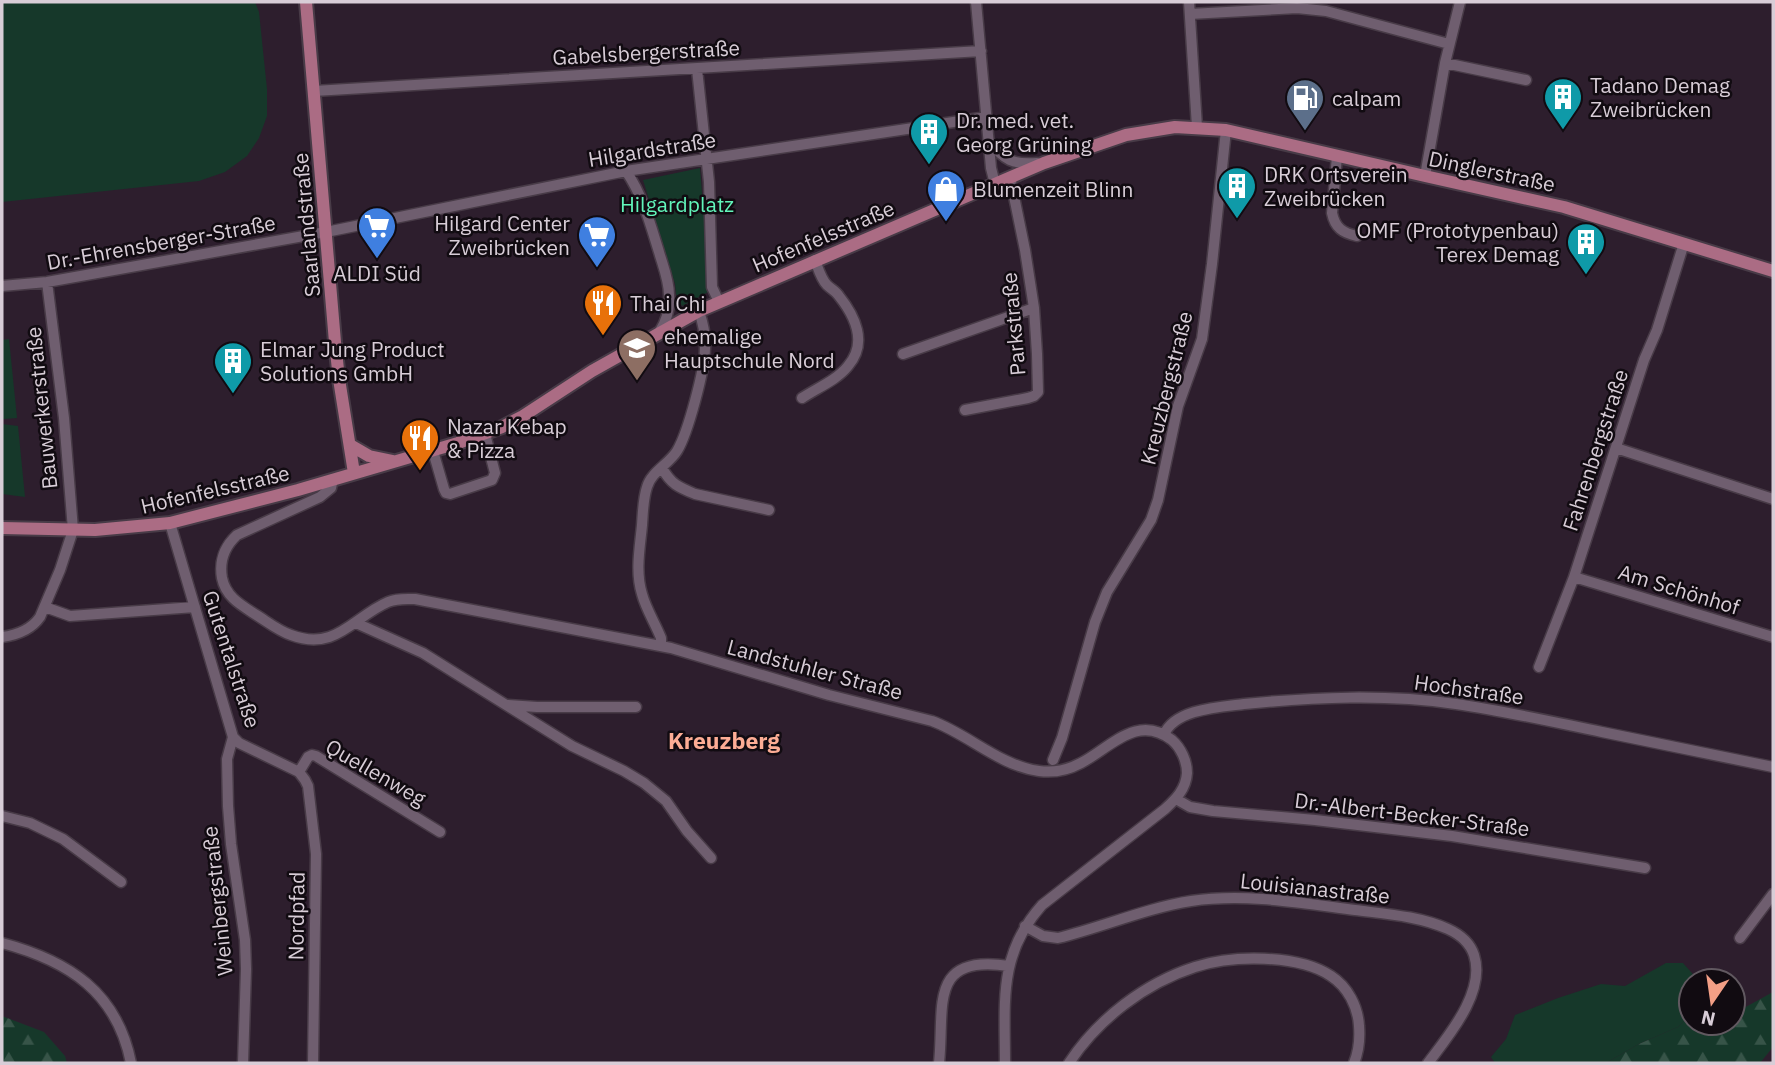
<svg xmlns="http://www.w3.org/2000/svg" width="1775" height="1065" font-family="'IBM Plex Sans',sans-serif">
<style>
.green{fill:#16382a}
.forest{fill:url(#forest-firs)}
.lines{fill:none;stroke-linecap:round;stroke-linejoin:round}
.minor-casing{stroke:#483b47;stroke-width:13}
.major-casing{stroke:#483b47;stroke-width:16}
.minor{stroke:#6f5e6f;stroke-width:10}
.major{stroke:#ab6c84;stroke-width:12}
.labels{text-anchor:middle;dominant-baseline:central;stroke-width:5;stroke-linejoin:round;paint-order:stroke}
.street-label{font-size:21px;fill:#d8cdd7;stroke:#110b11}
.poi-label{font-size:21px;fill:#d8cdd7;stroke:#110b11;text-anchor:start}
.park-label{font-size:21px;fill:#62f5bb;stroke:#110b11}
.neighbourhood-label{font-size:23px;font-weight:bold;fill:#fdad95;stroke:#110b11}
</style>
<defs>
<pattern id="forest-firs" width="22" height="20" patternUnits="userSpaceOnUse" patternTransform="scale(1.75)"><rect width="22" height="20" fill="#16382a"/><path d="M5 1l3.5 6h-7zM16 11l3.5 6h-7z" fill="#375448"/></pattern>
</defs>
<rect width="100%" height="100%" fill="#2d1e2d"/>
<path class="green" d="M2 2H255L259 12 267 89V116L259 138 247 156 225 172 199 181 2 202Z
M700 168 710 291 682 306 676 294 675 284 643 180Z
M9 339 17 418 4 419 2 418V340Z
M2 424 18 426 25 497 2 494Z
M1666 963H1683L1699 981H1691V1014L1678 1027 1639 1044 1606 1063H1495L1491 1057 1506 1039 1515 1015 1558 998 1601 984 1625 986Z"/>
<path class="forest" d="M1773 992V1047L1760 1063H1606L1639 1044 1678 1027 1691 1014V1023H1733V1014Z
M2 1016 44 1032 65 1056 67 1063H2Z"/>
<g class="lines">
<defs>
<path id="minor" d="M976 2 991 168 995 184
M1189 2 1197 127
M1190 14 1297 8 1326 11 1449 44
M1445 63 1526 80
M697 69 709 182 712 287 719 302
M314 91 981 51
M990 142C1004 160 1013 165 1037 163
M1337 156 1332 213C1335 228 1343 233 1357 236
M626 171C643 196 650 223 659 252 663 266 669 280 669 295 670 308 667 320 660 331
M1425 176 1445 63 1460 2
M2 286 47 282 326 232 626 171 987 117
M903 354 1034 308
M802 398C817 388 837 380 848 366 868 343 855 316 839 296 836 291 831 289 827 285 821 279 818 268 815 260
M965 410 1028 398 1034 396 1038 392 1037 354 1034 308 1025 250 1010 177
M1616 448 1773 499
M433 451 444 489 446 493 450 494 492 480 495 473 485 434
M662 468C671 484 678 487 695 494L769 510
M333 479 331 488 320 497 237 535C225 546 219 561 222 578 226 598 243 606 258 616 269 623 279 631 291 635 336 652 353 617 388 602 397 598 406 599 415 599L671 648 829 695 932 721C968 734 1000 766 1039 771 1054 773 1068 770 1081 763 1110 748 1137 713 1172 740 1181 748 1187 761 1187 773 1186 789 1176 799 1165 809L1042 905C998 954 1005 1002 1005 1063
M170 523 233 737 239 743 299 772 305 780 308 786 316 854 313 1063
M1574 577 1773 637
M45 607 70 616 195 607
M356 623 423 653 572 746 624 771 644 783 666 801 687 831 711 858
M2 637C17 635 31 630 40 617L60 570 73 530 64 418 47 282
M661 646V638C655 623 646 609 642 594 635 572 640 547 642 525 643 512 643 499 647 487 651 472 669 464 677 451 688 433 705 369 705 348 706 335 703 323 699 311
M1539 667 1574 577 1644 360 1657 330 1684 243
M508 705 537 707H636
M1164 735C1174 709 1220 707 1244 704 1315 697 1386 694 1456 704 1505 711 1553 722 1602 732 1659 744 1716 755 1773 767
M233 737 227 759 228 806 231 844 245 940 246 969 243 1063
M1053 760 1062 738 1095 622 1107 592 1151 520 1158 500 1178 406 1202 339 1212 264 1226 130
M299 772 308 757 312 755 316 756 440 832
M1176 799 1190 807 1213 811 1315 820 1452 836 1645 868
M2 816 30 823 63 839 121 882
M1025 926 1043 936 1058 938C1103 927 1146 908 1191 901 1246 893 1301 903 1355 910 1386 914 1419 916 1448 929 1459 934 1470 943 1474 955 1486 992 1449 1035 1428 1063
M1740 938 1773 894
M2 943C69 961 117 992 131 1063
M939 1063C945 1008 927 953 1009 966
M1069 1063C1098 1019 1145 983 1195 967 1232 955 1298 954 1331 976 1348 987 1358 1007 1359 1026 1360 1039 1359 1051 1354 1063"/>
<path id="major" d="M306 2 335 342 339 379 354 473
M350 445 369 456 393 461
M2 528 95 530 170 523 298 490 458 443 502 427 523 416 592 371 699 311 1044 163 1126 135 1175 127 1226 130 1425 176 1564 207 1773 271"/>
</defs>
<use href="#minor" class="minor-casing"/>
<use href="#major" class="major-casing"/>
<use href="#minor" class="minor"/>
<use href="#major" class="major"/>
</g>
<defs>
<symbol id="building-pin" viewBox="-11 -11 22 30"><path d="M0 17L-7.5 6A9.5 9.5 0 1 1 7.5 6Z" fill="#0f9aa8" stroke="#110b11"/><path d="M-4-6H4V6H1V3H-1V6H-4ZM-2.5-4.3h1.7v1.8h-1.7ZM.8-4.3h1.7v1.8H.8ZM-2.5-1h1.7V.8h-1.7ZM.8-1h1.7V.8H.8Z" fill="#fff"/></symbol>
<symbol id="fuel-pin" viewBox="-11 -11 22 30"><path d="M0 17L-7.5 6A9.5 9.5 0 1 1 7.5 6Z" fill="#5c6f8a" stroke="#110b11"/><path d="M-5.5-6h7V0h2V4h1.3V-2.5L3-4.5l.8-.8L6-3V5H2.5V1h-1V6h-7ZM-4.2-4.7v3.2H.2V-4.7Z" fill="#fff"/></symbol>
<symbol id="shop-pin" viewBox="-11 -11 22 30"><path d="M0 17L-7.5 6A9.5 9.5 0 1 1 7.5 6Z" fill="#3f7fe0" stroke="#110b11"/><path d="M-5-2.5h2.3a2.7 3.5 0 0 1 5.4 0H5L5.5 6h-11ZM-1.5-2.5h3a1.5 2.3 0 0 0-3 0Z" fill="#fff"/></symbol>
<symbol id="supermarket-pin" viewBox="-11 -11 22 30"><path d="M0 17L-7.5 6A9.5 9.5 0 1 1 7.5 6Z" fill="#3f7fe0" stroke="#110b11"/><path d="M-6-5.5h2.5l.6 2H6L4.5 2H-2.5L-4.4-4H-6ZM-1.5 3.2a1.3 1.3 0 1 0 .1 0ZM3 3.2a1.3 1.3 0 1 0 .1 0Z" fill="#fff"/></symbol>
<symbol id="restaurant-pin" viewBox="-11 -11 22 30"><path d="M0 17L-7.5 6A9.5 9.5 0 1 1 7.5 6Z" fill="#e8710a" stroke="#110b11"/><path d="M-5-6h1v4h1v-4h1v4h1v-4h1v5L-1.5 .5V6h-2V.5L-5-1ZM5-6V6H3V1.5H1.5Q1.5-4 5-6Z" fill="#fff"/></symbol>
<symbol id="school-pin" viewBox="-11 -11 22 30"><path d="M0 17L-7.5 6A9.5 9.5 0 1 1 7.5 6Z" fill="#8d6e63" stroke="#110b11"/><path d="M0-5L7-2L0 1L-7-2ZM-4 1L0 2.5L4 1V4Q0 6-4 4Z" fill="#fff"/></symbol>
</defs>
<g fill-rule="evenodd">
<use href="#building-pin" x="1541" y="75" width="44" height="60"/>
<use href="#fuel-pin" x="1283" y="76" width="44" height="60"/>
<use href="#building-pin" x="907" y="110" width="44" height="60"/>
<use href="#building-pin" x="1215" y="164" width="44" height="60"/>
<use href="#shop-pin" x="924" y="167" width="44" height="60"/>
<use href="#supermarket-pin" x="355" y="204" width="44" height="60"/>
<use href="#supermarket-pin" x="575" y="213" width="44" height="60"/>
<use href="#building-pin" x="1564" y="220" width="44" height="60"/>
<use href="#restaurant-pin" x="581" y="281" width="44" height="60"/>
<use href="#school-pin" x="615" y="326" width="44" height="60"/>
<use href="#building-pin" x="211" y="339" width="44" height="60"/>
<use href="#restaurant-pin" x="398" y="416" width="44" height="60"/>
</g>
<g class="labels">
<g class="street-label">
<text transform="translate(646 52) rotate(-3)">Gabelsbergerstraße</text>
<text transform="translate(652 149) rotate(-9)">Hilgardstraße</text>
<text transform="translate(1492 171) rotate(12)">Dinglerstraße</text>
<text transform="translate(306 225) rotate(-95)">Saarlandstraße</text>
<text transform="translate(823 236) rotate(-23)">Hofenfelsstraße</text>
<text transform="translate(161 242) rotate(-10)">Dr.-Ehrensberger-Straße</text>
<text transform="translate(1013 324) rotate(-95)">Parkstraße</text>
<text transform="translate(1166 388) rotate(-76)">Kreuzbergstraße</text>
<text transform="translate(41 408) rotate(-96)">Bauwerkerstraße</text>
<text transform="translate(1595 450) rotate(-72)">Fahrenbergstraße</text>
<text transform="translate(215 489) rotate(-13)">Hofenfelsstraße</text>
<text transform="translate(1679 589) rotate(17)">Am Schönhof</text>
<text transform="translate(232 659) rotate(72)">Gutentalstraße</text>
<text transform="translate(815 669) rotate(15)">Landstuhler Straße</text>
<text transform="translate(1469 689) rotate(8)">Hochstraße</text>
<text transform="translate(376 772) rotate(30)">Quellenweg</text>
<text transform="translate(1412 814) rotate(7)">Dr.-Albert-Becker-Straße</text>
<text transform="translate(1315 888) rotate(6)">Louisianastraße</text>
<text transform="translate(217 901) rotate(-96)">Weinbergstraße</text>
<text transform="translate(296 916) rotate(-89)">Nordpfad</text>
</g>
<g class="poi-label">
<text x="1590" y="85">Tadano Demag<tspan x="1590" dy="24">Zweibrücken</tspan></text>
<text x="1332" y="98">calpam</text>
<text x="956" y="120">Dr. med. vet.<tspan x="956" dy="24">Georg Grüning</tspan></text>
<text x="1264" y="174">DRK Ortsverein<tspan x="1264" dy="24">Zweibrücken</tspan></text>
<text x="973" y="189">Blumenzeit Blinn</text>
<text x="570" y="223" text-anchor="end">Hilgard Center<tspan x="570" dy="24">Zweibrücken</tspan></text>
<text x="1559" y="230" text-anchor="end">OMF (Prototypenbau)<tspan x="1559" dy="24">Terex Demag</tspan></text>
<text x="377" y="273" text-anchor="middle">ALDI Süd</text>
<text x="630" y="303">Thai Chi</text>
<text x="664" y="336">ehemalige<tspan x="664" dy="24">Hauptschule Nord</tspan></text>
<text x="260" y="349">Elmar Jung Product<tspan x="260" dy="24">Solutions GmbH</tspan></text>
<text x="447" y="426">Nazar Kebap<tspan x="447" dy="24">&amp; Pizza</tspan></text>
</g>
<g class="park-label">
<text x="677" y="204">Hilgardplatz</text>
</g>
<g class="neighbourhood-label">
<text x="724" y="740">Kreuzberg</text>
</g>
</g>
<rect width="1775" height="1065" fill="none" stroke="#d8cdd7" stroke-width="7"/>
<g transform="translate(1712 1002) rotate(193)"><circle r="33" fill="#110b11" stroke="#615960" stroke-width="2"/>
<path d="M0-5L12 26L0 18L-12 26Z" fill="#f39f86"/>
<text y="-10" font-size="19" font-weight="bold" text-anchor="middle" fill="#d8cdd7">N</text>
</g>
</svg>
